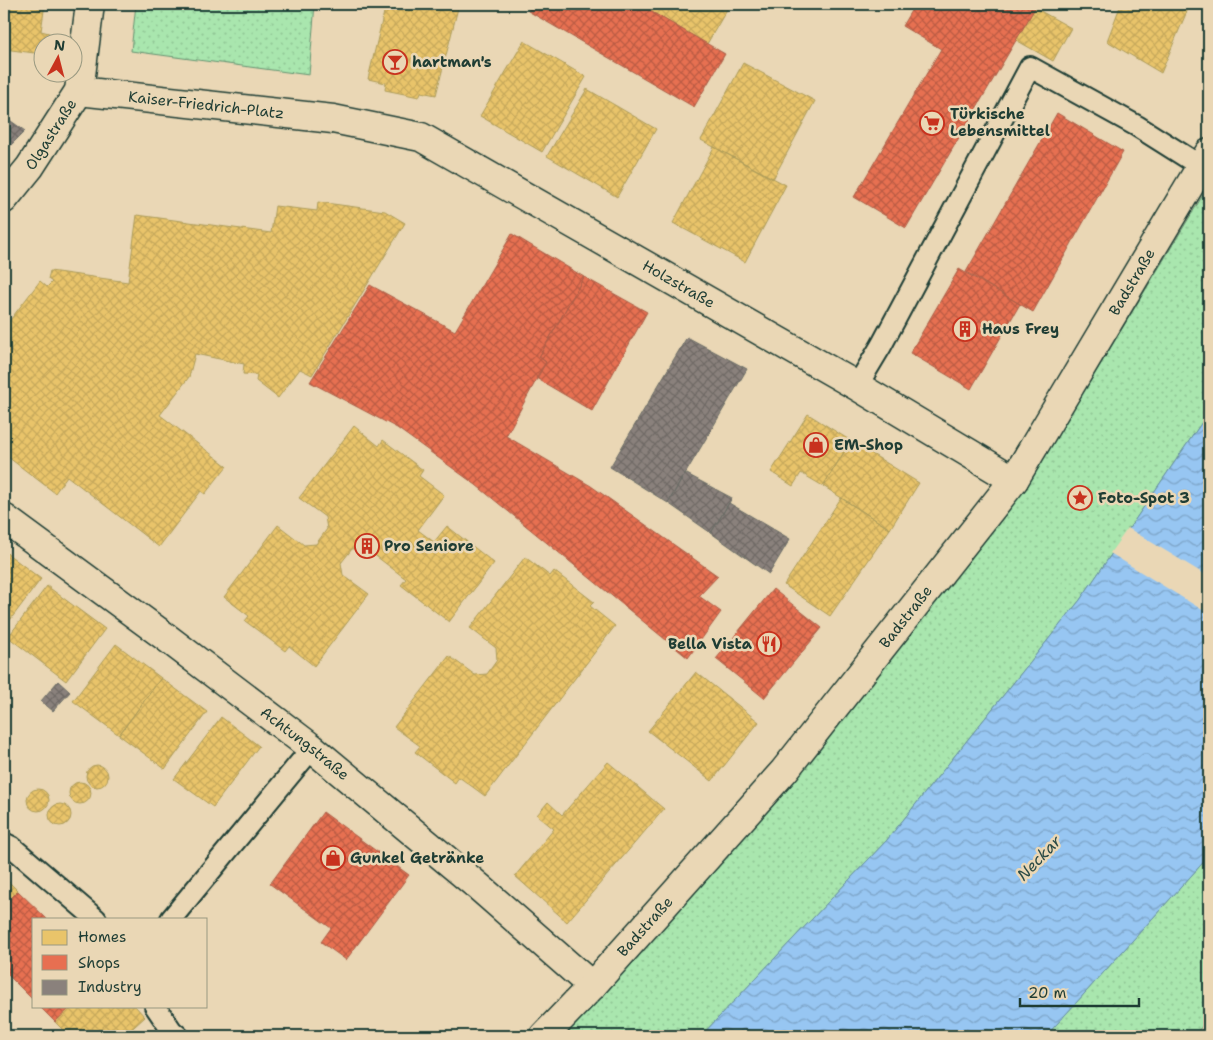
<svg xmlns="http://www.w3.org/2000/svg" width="1213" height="1040" font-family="'Shantell Sans',sans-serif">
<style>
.grass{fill:url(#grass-dots);stroke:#649271}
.water{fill:url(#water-waves);stroke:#678fa6}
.pier{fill:#ead7b5}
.homes{fill:url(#homes-cross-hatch);stroke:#ac9c5a}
.shops{fill:url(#shops-cross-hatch);stroke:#ab6048}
.industry{fill:url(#industry-cross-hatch);stroke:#6a6d66}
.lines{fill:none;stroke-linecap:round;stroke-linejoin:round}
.service-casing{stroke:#1f3d34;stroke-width:24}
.minor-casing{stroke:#1f3d34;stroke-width:31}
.service{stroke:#ead7b5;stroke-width:20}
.minor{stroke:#ead7b5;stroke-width:28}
.labels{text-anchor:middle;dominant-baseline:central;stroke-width:5;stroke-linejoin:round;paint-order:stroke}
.poi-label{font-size:15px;font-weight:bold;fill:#1f3d34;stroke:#ead7b5;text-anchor:start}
.street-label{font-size:15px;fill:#1f3d34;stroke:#ead7b5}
.water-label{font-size:16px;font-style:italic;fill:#2b4b47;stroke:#ead7b5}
</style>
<defs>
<pattern id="grass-dots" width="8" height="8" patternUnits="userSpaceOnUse" patternTransform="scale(1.25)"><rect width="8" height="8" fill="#a9e6ae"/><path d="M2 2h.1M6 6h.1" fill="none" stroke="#91c696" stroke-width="1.8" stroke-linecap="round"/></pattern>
<pattern id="water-waves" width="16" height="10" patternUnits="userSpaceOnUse" patternTransform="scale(1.25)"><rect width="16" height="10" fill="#97c6f2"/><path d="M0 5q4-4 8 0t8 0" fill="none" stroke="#7ba2c5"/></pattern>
<pattern id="homes-cross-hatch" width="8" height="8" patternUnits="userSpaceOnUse" patternTransform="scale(1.25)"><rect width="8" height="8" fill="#e9c46a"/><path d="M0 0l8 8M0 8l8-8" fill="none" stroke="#c7a95c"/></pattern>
<pattern id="shops-cross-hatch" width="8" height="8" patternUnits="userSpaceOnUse" patternTransform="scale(1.25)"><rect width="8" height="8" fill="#e76f51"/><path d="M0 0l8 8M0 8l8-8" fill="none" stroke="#bb5c44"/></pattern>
<pattern id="industry-cross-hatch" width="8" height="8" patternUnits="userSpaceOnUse" patternTransform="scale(1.25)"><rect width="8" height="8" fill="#8a817c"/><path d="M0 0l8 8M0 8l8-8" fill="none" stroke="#706b66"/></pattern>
</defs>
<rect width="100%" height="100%" fill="#ead7b5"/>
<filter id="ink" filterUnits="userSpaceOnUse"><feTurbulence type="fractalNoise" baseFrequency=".02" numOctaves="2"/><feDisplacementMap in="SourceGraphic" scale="10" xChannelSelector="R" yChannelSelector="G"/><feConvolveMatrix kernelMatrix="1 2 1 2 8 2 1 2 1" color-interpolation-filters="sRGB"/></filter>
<g filter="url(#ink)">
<path class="grass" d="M136 4H315L309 75 131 51Z
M1209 185V412L1080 600 887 840 701 1036H559L923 614 1063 426Z
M1209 856V1019L1193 1036H1046Z"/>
<path class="water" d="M1209 412V856L1046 1036H701L887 840 1080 600Z"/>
<path class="pier" d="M1128 528 1209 577V614L1110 553Z"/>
<path class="homes" d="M4 4H45L41 31 49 33 48 42H42V54L4 49Z
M386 4H459L436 95 421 92 419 97 385 90 386 83 368 79Z
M638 4H730L707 44Z
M1121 4H1190L1161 73 1107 41Z
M1035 8 1071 28 1053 61 1016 40Z
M524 41 586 77 542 152 480 116Z
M743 63 815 101 773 179 701 140Z
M587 89 656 129 617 197 547 156Z
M714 147 786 185 745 262 673 223Z
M318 202 385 211 405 223 312 375 300 369 278 398 256 381 257 375 243 374 244 364 195 354 189 377 160 415 227 466 205 494 201 491 159 547 67 476 55 493 4 454V328L40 281 47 287 52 282 48 279 50 271 128 282 137 215 271 233 275 206 317 211Z
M808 414 851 441 823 486 801 473 793 486 771 472Z
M354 426 379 446 383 440 423 470 419 476 444 495 418 530 434 542 447 526 494 563 449 622 401 585 406 579 364 547 352 549 341 563 343 575 369 594 314 666 289 646 285 651 245 621 249 616 224 597 278 525 304 545 316 544 327 529 325 517 299 498Z
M851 441 919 483 890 529 823 486Z
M841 498 890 529 830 616 784 585Z
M4 551 41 579 4 628Z
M525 557 550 576 554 571 594 602 590 606 615 626 485 796 459 777 455 783 415 752 420 746 394 727 449 656 475 675 487 674 497 660 496 648 470 628Z
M47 586 105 629 66 681 8 637Z
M116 644 161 678 119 735 73 701Z
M696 672 759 722 712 781 648 731Z
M161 678 207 712 165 769 119 735Z
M221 717 259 746 213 807 174 779Z
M608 762 664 809 567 922 515 876 554 829 537 815 548 802 562 815Z
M86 776a11 11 0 1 1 22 0a11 11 0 1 1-22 0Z
M69 793a11 11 0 1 1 22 0a11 11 0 1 1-22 0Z
M27 800a11 11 0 1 1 22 0a11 11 0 1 1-22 0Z
M49 815a11 11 0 1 1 22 0a11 11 0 1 1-22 0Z
M4 877 18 891 4 905Z
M72 1006H135L145 1017 124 1036H69L55 1022Z"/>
<path class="shops" d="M532 4H638L725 54 694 107 528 11Z
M915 4H1028L1035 8 906 228 854 197 941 49 902 26Z
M1057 113 1123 152 1033 312 966 272Z
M512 234 584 277 539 357 546 362 506 436 591 486 718 576 699 596 721 612 688 658 476 485 397 428 310 382 370 285 455 331Z
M959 269 1020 304 971 389 910 353Z
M584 277 647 312 592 411 536 378 546 362 539 357Z
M773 589 822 628 764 698 716 659Z
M323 812 409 875 346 960 321 942 331 928 270 884Z
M18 891 47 919H34V1001L4 971V905Z
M39 1006H72L55 1022Z"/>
<path class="industry" d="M4 116 25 131 4 152Z
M687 337 747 369 668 503 610 467Z
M685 473 732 498 711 533 668 503Z
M729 503 790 539 769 574 711 533Z
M58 681 70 692 53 711 41 701Z"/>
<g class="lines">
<defs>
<path id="service" d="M857 386 881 346 1030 67 1137 126 1202 167
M4 843 12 847 96 919
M171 919 312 748
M155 1006 172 1031 178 1036"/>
<g id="minor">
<path id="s1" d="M79 91 333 119 421 137 857 386 1014 480"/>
<path id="s2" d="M4 199 30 167 79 91 90 4"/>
<path id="s3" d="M4 518 163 635 312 748 479 887 592 986"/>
<path id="s4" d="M544 1036 592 986 784 771 1014 480 1209 153"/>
</g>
</defs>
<use href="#service" class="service-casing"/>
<use href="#minor" class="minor-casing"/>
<use href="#service" class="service"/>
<use href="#minor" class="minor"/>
</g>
</g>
<defs>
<symbol id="bar-ring" viewBox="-11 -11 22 22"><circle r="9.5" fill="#ead7b5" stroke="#c8321e" stroke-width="1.5"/><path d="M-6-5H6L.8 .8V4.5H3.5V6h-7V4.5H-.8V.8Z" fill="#c8321e"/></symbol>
<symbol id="supermarket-ring" viewBox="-11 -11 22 22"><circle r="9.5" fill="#ead7b5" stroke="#c8321e" stroke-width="1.5"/><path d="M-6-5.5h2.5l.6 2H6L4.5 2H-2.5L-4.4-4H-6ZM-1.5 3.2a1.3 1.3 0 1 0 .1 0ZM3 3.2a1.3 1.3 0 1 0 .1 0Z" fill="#c8321e"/></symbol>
<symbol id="building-ring" viewBox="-11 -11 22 22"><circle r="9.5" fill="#ead7b5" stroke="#c8321e" stroke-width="1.5"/><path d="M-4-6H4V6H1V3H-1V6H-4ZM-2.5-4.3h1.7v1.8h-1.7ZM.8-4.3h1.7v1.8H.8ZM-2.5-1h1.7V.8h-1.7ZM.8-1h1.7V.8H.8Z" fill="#c8321e"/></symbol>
<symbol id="shop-ring" viewBox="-11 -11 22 22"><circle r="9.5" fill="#ead7b5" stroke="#c8321e" stroke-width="1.5"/><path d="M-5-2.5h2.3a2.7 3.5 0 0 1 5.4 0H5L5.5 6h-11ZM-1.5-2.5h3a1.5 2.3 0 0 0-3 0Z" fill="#c8321e"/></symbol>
<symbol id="sight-ring" viewBox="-11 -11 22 22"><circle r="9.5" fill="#ead7b5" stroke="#c8321e" stroke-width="1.5"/><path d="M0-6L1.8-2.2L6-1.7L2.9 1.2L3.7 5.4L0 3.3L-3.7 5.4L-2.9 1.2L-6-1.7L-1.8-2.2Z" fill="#c8321e"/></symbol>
<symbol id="restaurant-ring" viewBox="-11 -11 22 22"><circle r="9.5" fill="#ead7b5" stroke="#c8321e" stroke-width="1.5"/><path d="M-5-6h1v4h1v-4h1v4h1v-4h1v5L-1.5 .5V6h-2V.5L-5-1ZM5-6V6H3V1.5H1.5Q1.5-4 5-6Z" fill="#c8321e"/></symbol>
</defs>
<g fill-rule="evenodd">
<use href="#bar-ring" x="381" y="48" width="28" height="28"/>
<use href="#supermarket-ring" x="918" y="109" width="28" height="28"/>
<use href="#building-ring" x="951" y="315" width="28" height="28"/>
<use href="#shop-ring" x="802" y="431" width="28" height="28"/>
<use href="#sight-ring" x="1066" y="484" width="28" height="28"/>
<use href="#building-ring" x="353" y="532" width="28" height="28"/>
<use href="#restaurant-ring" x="755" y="630" width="28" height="28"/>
<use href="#shop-ring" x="319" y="844" width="28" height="28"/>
</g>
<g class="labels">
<g class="poi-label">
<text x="412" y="62">hartman's</text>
<text x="950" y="114">Türkische<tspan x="950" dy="17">Lebensmittel</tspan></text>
<text x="982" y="329">Haus Frey</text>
<text x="834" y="445">EM-Shop</text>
<text x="1098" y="498">Foto-Spot 3</text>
<text x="384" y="546">Pro Seniore</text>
<text x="752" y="644" text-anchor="end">Bella Vista</text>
<text x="350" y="858">Gunkel Getränke</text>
</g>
<g class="street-label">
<text stroke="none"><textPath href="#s1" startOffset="128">Kaiser-Friedrich-Platz</textPath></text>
<text stroke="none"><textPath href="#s2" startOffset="80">Olgastraße</textPath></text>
<text stroke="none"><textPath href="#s4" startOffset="959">Badstraße</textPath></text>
<text stroke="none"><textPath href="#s1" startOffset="642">Holzstraße</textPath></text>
<text stroke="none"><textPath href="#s4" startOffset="554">Badstraße</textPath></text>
<text stroke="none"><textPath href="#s3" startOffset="376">Achtungstraße</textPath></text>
<text stroke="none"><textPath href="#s4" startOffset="149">Badstraße</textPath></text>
</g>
<g class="water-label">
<text transform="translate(1039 858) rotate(-46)">Neckar</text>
</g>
</g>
<rect width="1213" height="1040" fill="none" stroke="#ead7b5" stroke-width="20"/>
<rect x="10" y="10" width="1193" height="1020" fill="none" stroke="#1f3d34" stroke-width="2" filter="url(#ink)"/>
<rect x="32" y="918" width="175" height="90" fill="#ead7b5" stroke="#999981"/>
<rect x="42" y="930" width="25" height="15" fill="#e9c46a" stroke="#999981"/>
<text x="78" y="942" font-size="15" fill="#1f3d34">Homes</text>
<rect x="42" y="955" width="25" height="15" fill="#e76f51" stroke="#999981"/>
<text x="78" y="968" font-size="15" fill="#1f3d34">Shops</text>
<rect x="42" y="980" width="25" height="15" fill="#8a817c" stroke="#999981"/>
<text x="78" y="992" font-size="15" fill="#1f3d34">Industry</text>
<g transform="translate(58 58) rotate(7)"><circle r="24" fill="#ead7b5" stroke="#999981"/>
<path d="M0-4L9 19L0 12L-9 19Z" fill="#c8321e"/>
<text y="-8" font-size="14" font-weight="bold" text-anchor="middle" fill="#1f3d34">N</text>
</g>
<path d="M1020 998v8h119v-8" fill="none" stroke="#1f3d34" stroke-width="2.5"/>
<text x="1028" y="998" font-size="15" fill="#1f3d34" stroke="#ead7b5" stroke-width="4" paint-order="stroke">20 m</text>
</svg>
